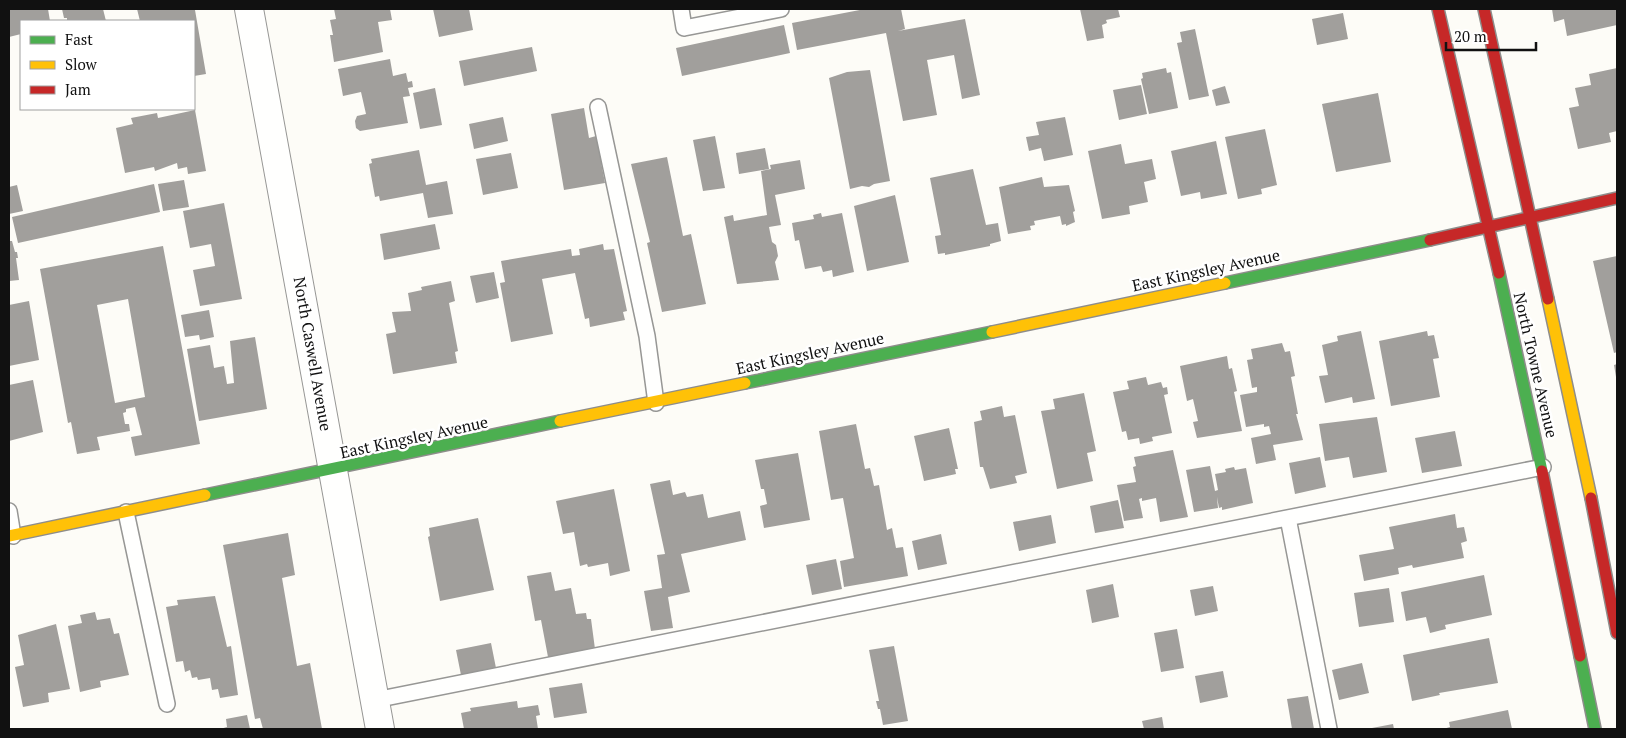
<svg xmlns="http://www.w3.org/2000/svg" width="1626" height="738" font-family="'PT Serif',serif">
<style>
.building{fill:#a19f9c;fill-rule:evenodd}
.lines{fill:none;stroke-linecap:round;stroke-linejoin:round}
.lane-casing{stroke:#979795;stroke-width:18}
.street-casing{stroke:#979795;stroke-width:30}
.fast-casing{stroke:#8e8d8b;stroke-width:14}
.slow-casing{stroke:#8e8d8b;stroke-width:14}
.jam-casing{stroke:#8e8d8b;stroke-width:14}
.lane{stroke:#fffffe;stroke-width:15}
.street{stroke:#fffffe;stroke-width:28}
.fast{stroke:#4caf50;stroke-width:11}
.slow{stroke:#ffc107;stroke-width:11}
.jam{stroke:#c62828;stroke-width:11}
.labels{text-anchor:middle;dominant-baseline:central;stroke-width:5;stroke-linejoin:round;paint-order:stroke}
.street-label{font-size:16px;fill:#111;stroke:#fff}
</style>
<rect width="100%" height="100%" fill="#fdfcf7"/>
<path class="building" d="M9 9H48L50 21H21V34L9 37Z
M62 9H103L106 21H67V18H64Z
M137 9 195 10 206 74 194 76V21H140Z
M334 9H390L392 20 378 22 383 52 334 62 330 35H333L330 20 336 19Z
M433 9H469L473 30 439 37Z
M865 9H901L905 29 898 31 965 19 980 95 962 99 954 55 927 60 937 115 903 121 886 33 797 50 792 23Z
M1080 9H1118L1120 17 1106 20 1107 23 1102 25 1104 38 1087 41Z
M1552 9H1617V25L1567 36 1564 19 1554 22Z
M1343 13 1348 39 1317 45 1312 19Z
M784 25 790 53 682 76 676 48Z
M1195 29 1209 96 1189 100 1177 43 1182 42 1180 32Z
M532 47 537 71 464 86 459 61Z
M390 59 393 76 406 73 408 82 412 81 413 87 408 88 410 96 403 97 408 123 360 131 356 128 355 121 357 116 366 114 361 92 343 96 338 69Z
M1166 68 1167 73 1171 72 1178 108 1149 114 1141 79 1143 78 1142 73Z
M1617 68V131L1609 133 1611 142 1578 149 1569 108 1579 106 1575 88 1591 85 1589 74Z
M870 70 890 181 874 184 869 187 862 186 850 189 829 78 847 72Z
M1141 85 1147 114 1119 120 1113 90Z
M1225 86 1230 103 1216 106 1212 90Z
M435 88 442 125 420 129 413 93Z
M1378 93 1391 162 1336 172 1322 104Z
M584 108 589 138 596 136 600 155 603 154 604 162H601L605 183 564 190 551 114Z
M195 110 206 171 188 174 187 167 178 169 177 163 155 171 154 167 125 173 116 128 133 124 131 118 157 113 158 118Z
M503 117 508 141 474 149 469 124Z
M1065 117 1073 155 1044 161 1041 148 1029 151 1026 137 1039 135 1036 122Z
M1265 129 1277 185 1261 189 1262 194 1238 199 1225 137Z
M715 136 725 188 703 191 693 140Z
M1216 141 1227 194 1201 199 1200 192 1181 196 1171 151Z
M1121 144 1125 164 1152 159 1156 179 1144 182 1148 202 1129 206 1130 214 1102 219 1088 151Z
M765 148 769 169 739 174 736 153Z
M419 150 426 185 447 181 453 214 428 218 423 193 380 201 379 196 375 197 369 164 372 163 371 159Z
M511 153 518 188 483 195 476 159Z
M667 157 683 236 691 234 706 304 662 312 647 243 650 242 631 164Z
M800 160 805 189 775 195 781 225 769 227 772 242 776 245 778 256 775 262 779 280 737 284 724 217 733 215 734 221 767 215 761 171 771 169 770 165Z
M973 169 986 225 998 223 1001 241 990 244V246L945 255V253L938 254 935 236 941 235 930 178Z
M1042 177 1044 187 1069 185 1075 211 1073 212 1075 222 1066 226V224L1062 225 1060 216 1034 221 1035 225 1030 226 1031 230 1008 234 999 187Z
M184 180 189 207 163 211 158 184Z
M154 184 160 212 18 243 12 217Z
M17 185 23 211 9 214V187Z
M895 195 909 262 867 271 854 206Z
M224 203 242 299 200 306 193 270 215 266 211 244 190 248 183 211Z
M821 213 822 217 842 213 854 272 833 277 832 270 823 272 821 266 805 269 799 240 795 241 792 223 814 219 813 215Z
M435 224 440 249 384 260 380 234Z
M9 241H12L15 252H17L18 258H16L19 280 9 281Z
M603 244 604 250 614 249 627 311 623 312 625 320 590 327 589 318 585 319 575 273 542 279 553 334 511 342 500 283 505 282 501 261 571 249 572 256 580 255 579 249Z
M163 246 200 444 135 456 131 437 142 435 135 407 126 409V412L123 413 125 424H129L130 431 97 437 100 450 77 454 71 422 68 423 40 269ZM128 299 145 397 115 403 97 305Z
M1617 256V352L1614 353 1593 261Z
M494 272 499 298 476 303 470 276Z
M451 281 455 301 449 303 458 351 455 352 457 363 393 374 386 334 396 332 392 312 411 311 408 293 422 290 421 287Z
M29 301 39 360 9 366V305Z
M209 310 214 337 200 340 199 335 185 337 181 315Z
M1361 331 1375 399 1353 403 1352 397 1325 403 1319 376 1328 375 1322 345 1338 341 1337 336Z
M1427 331 1428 336 1434 335 1439 358 1433 359 1440 397 1391 406 1379 341Z
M255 337 267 409 199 421 187 349 210 345 214 368 224 366 227 384 234 383 230 341Z
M1282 343 1285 352 1290 351 1295 376 1291 377 1298 414H1296L1303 440 1273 445 1276 460 1256 464 1251 438 1271 434 1269 426 1264 427V424L1246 427 1240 395 1257 392V387L1252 388 1247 360 1253 359 1251 349Z
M1227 356 1229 369 1232 368 1237 391 1234 392 1242 431 1197 438 1193 422 1198 421 1193 399 1187 401 1180 366Z
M1617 364V377H1616L1614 365Z
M1146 377 1148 385 1161 382 1163 388 1167 387 1168 394 1164 395 1172 433 1152 437 1153 441 1140 444 1139 438 1128 440 1126 431 1122 432 1113 392 1129 389 1127 381Z
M33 380 43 432 9 441V385Z
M1084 393 1096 451 1087 453 1093 481 1057 489 1041 411 1055 409 1053 399Z
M1002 406 1004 417 1015 415 1027 473 1015 476 1017 483 990 489 983 467H980L974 422 982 420 980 411Z
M1377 417 1387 472 1353 478 1349 457 1325 461 1319 424Z
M856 424 865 469 870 468 874 486 879 485 887 530 892 528 896 548 903 547 908 576 844 587 840 561 854 558 843 498 831 500 819 431Z
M949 428 958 469H955L956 474 924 481 914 436Z
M1455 431 1462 466 1422 473 1415 438Z
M1173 450 1188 517 1160 522 1156 498 1142 501V498L1139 499 1143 518 1124 521 1117 485 1136 482 1133 467 1136 466 1134 457Z
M798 453 810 520 764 528 760 506 767 504 764 489H761L755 460Z
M1320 457 1326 487 1295 494 1289 463Z
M1210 466 1215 491 1218 490 1215 474 1226 472 1225 469 1234 467 1235 470 1246 468 1253 503 1222 510V507L1219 508 1217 497 1218 508 1194 512 1186 470Z
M670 480 673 495 685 492 687 497 703 494 708 518 740 511 746 540 681 554 690 592 668 597 673 628 651 631 644 591 662 588 657 555 665 554 650 484Z
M614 489 630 571 610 576 608 563 588 567 587 564 580 566 574 532 563 534 556 501Z
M1118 500 1124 528 1095 533 1090 506Z
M1455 514 1457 528 1464 527 1467 541 1461 543 1464 558 1413 568 1412 565 1398 568 1399 574 1364 581 1359 555 1394 549 1389 527Z
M1051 515 1056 543 1019 551 1013 522Z
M478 518 494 590 440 601 428 537 430 536 429 528Z
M288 533 295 575 282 578 297 666 310 663 322 729H263L260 718 255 719 223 545Z
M941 534 947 564 918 570 912 541Z
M836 559 842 589 812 595 806 565Z
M551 572 555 591 571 588 576 614 586 613 587 619H591L595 649 548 657 541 620 535 621 527 576Z
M1484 575 1492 615 1445 625 1446 629 1430 633 1426 617 1406 621 1401 592Z
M1113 584 1119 617 1092 623 1086 590Z
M1213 586 1218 611 1195 616 1190 590Z
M1389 588 1394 622 1359 627 1354 593Z
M215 596 227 647 231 646 238 695 220 698 218 689 212 690 210 678 198 680 197 677 192 678 190 670 185 672 183 661 176 662 166 607 178 605 177 600Z
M95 612 97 620 110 618 114 634 119 633 129 675 100 681 101 687 80 692 68 626 82 623 80 615Z
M56 624 70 689 48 693 49 702 23 707 15 667 24 665 18 635Z
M1177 629 1184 668 1161 672 1154 633Z
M1489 638 1498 683 1439 693 1440 695 1412 701 1403 655Z
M491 643 496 668 461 675 456 650Z
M894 646 908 721 883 725 880 709H878L876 701H879L869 650Z
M1362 663 1369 693 1339 700 1332 670Z
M1223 671 1228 697 1200 703 1195 676Z
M582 683 587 713 554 718 549 688Z
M1308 696 1314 729H1292L1287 699Z
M517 701 518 708 538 705 540 715 536 716 538 729H464L461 713 471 711 470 708Z
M1508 710 1512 729H1443L1450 727 1449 722Z
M247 715 250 729H220L227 727 226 719Z
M1162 717 1164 729H1144L1142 721Z
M1393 724 1394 729H1372V728Z"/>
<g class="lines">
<defs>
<path id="lane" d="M681 9 684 28 781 9
M598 107 647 336 656 403
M9 511 13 536
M126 512 167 704
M1288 518 1329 729
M375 700 1543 467"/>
<path id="street" d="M249 9 380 729"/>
<path id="fast" d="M1499 273 1542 471
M1225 283 1430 240
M745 383 992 332
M205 495 560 421
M1580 656 1595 729"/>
<path id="slow" d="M1548 299 1591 498
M992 332 1225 283
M560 421 745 383
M9 536 205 495"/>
<path id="jam" d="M1438 9 1499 273
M1484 9 1548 299
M1430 240 1617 198
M1542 471 1580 656
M1591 498 1617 633"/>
</defs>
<use href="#lane" class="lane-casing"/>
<use href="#street" class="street-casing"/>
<use href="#fast" class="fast-casing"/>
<use href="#slow" class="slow-casing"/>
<use href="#jam" class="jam-casing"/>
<use href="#lane" class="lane"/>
<use href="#street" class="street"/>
<use href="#fast" class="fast"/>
<use href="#slow" class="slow"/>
<use href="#jam" class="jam"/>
</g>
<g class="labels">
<g class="street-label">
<text transform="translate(1206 270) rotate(-12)">East Kingsley Avenue</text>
<text transform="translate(810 353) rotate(-12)">East Kingsley Avenue</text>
<text transform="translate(313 354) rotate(80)">North Caswell Avenue</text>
<text transform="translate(1536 365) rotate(77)">North Towne Avenue</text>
<text transform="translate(414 437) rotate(-12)">East Kingsley Avenue</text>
</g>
</g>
<rect width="1626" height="738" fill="none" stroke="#111111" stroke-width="20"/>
<rect x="20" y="20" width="175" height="90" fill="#ffffff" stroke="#a0a0a0"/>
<rect x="30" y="36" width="25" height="8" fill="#4caf50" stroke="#a0a0a0"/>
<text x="65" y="45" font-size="15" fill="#111111">Fast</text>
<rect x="30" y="61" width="25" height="8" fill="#ffc107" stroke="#a0a0a0"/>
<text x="65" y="70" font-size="15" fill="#111111">Slow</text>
<rect x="30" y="86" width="25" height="8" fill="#c62828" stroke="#a0a0a0"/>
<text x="65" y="95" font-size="15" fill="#111111">Jam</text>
<path d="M1446 42v8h90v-8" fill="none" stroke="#111111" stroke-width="2.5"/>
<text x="1454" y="42" font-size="15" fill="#111111" stroke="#ffffff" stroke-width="4" paint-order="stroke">20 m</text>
</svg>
